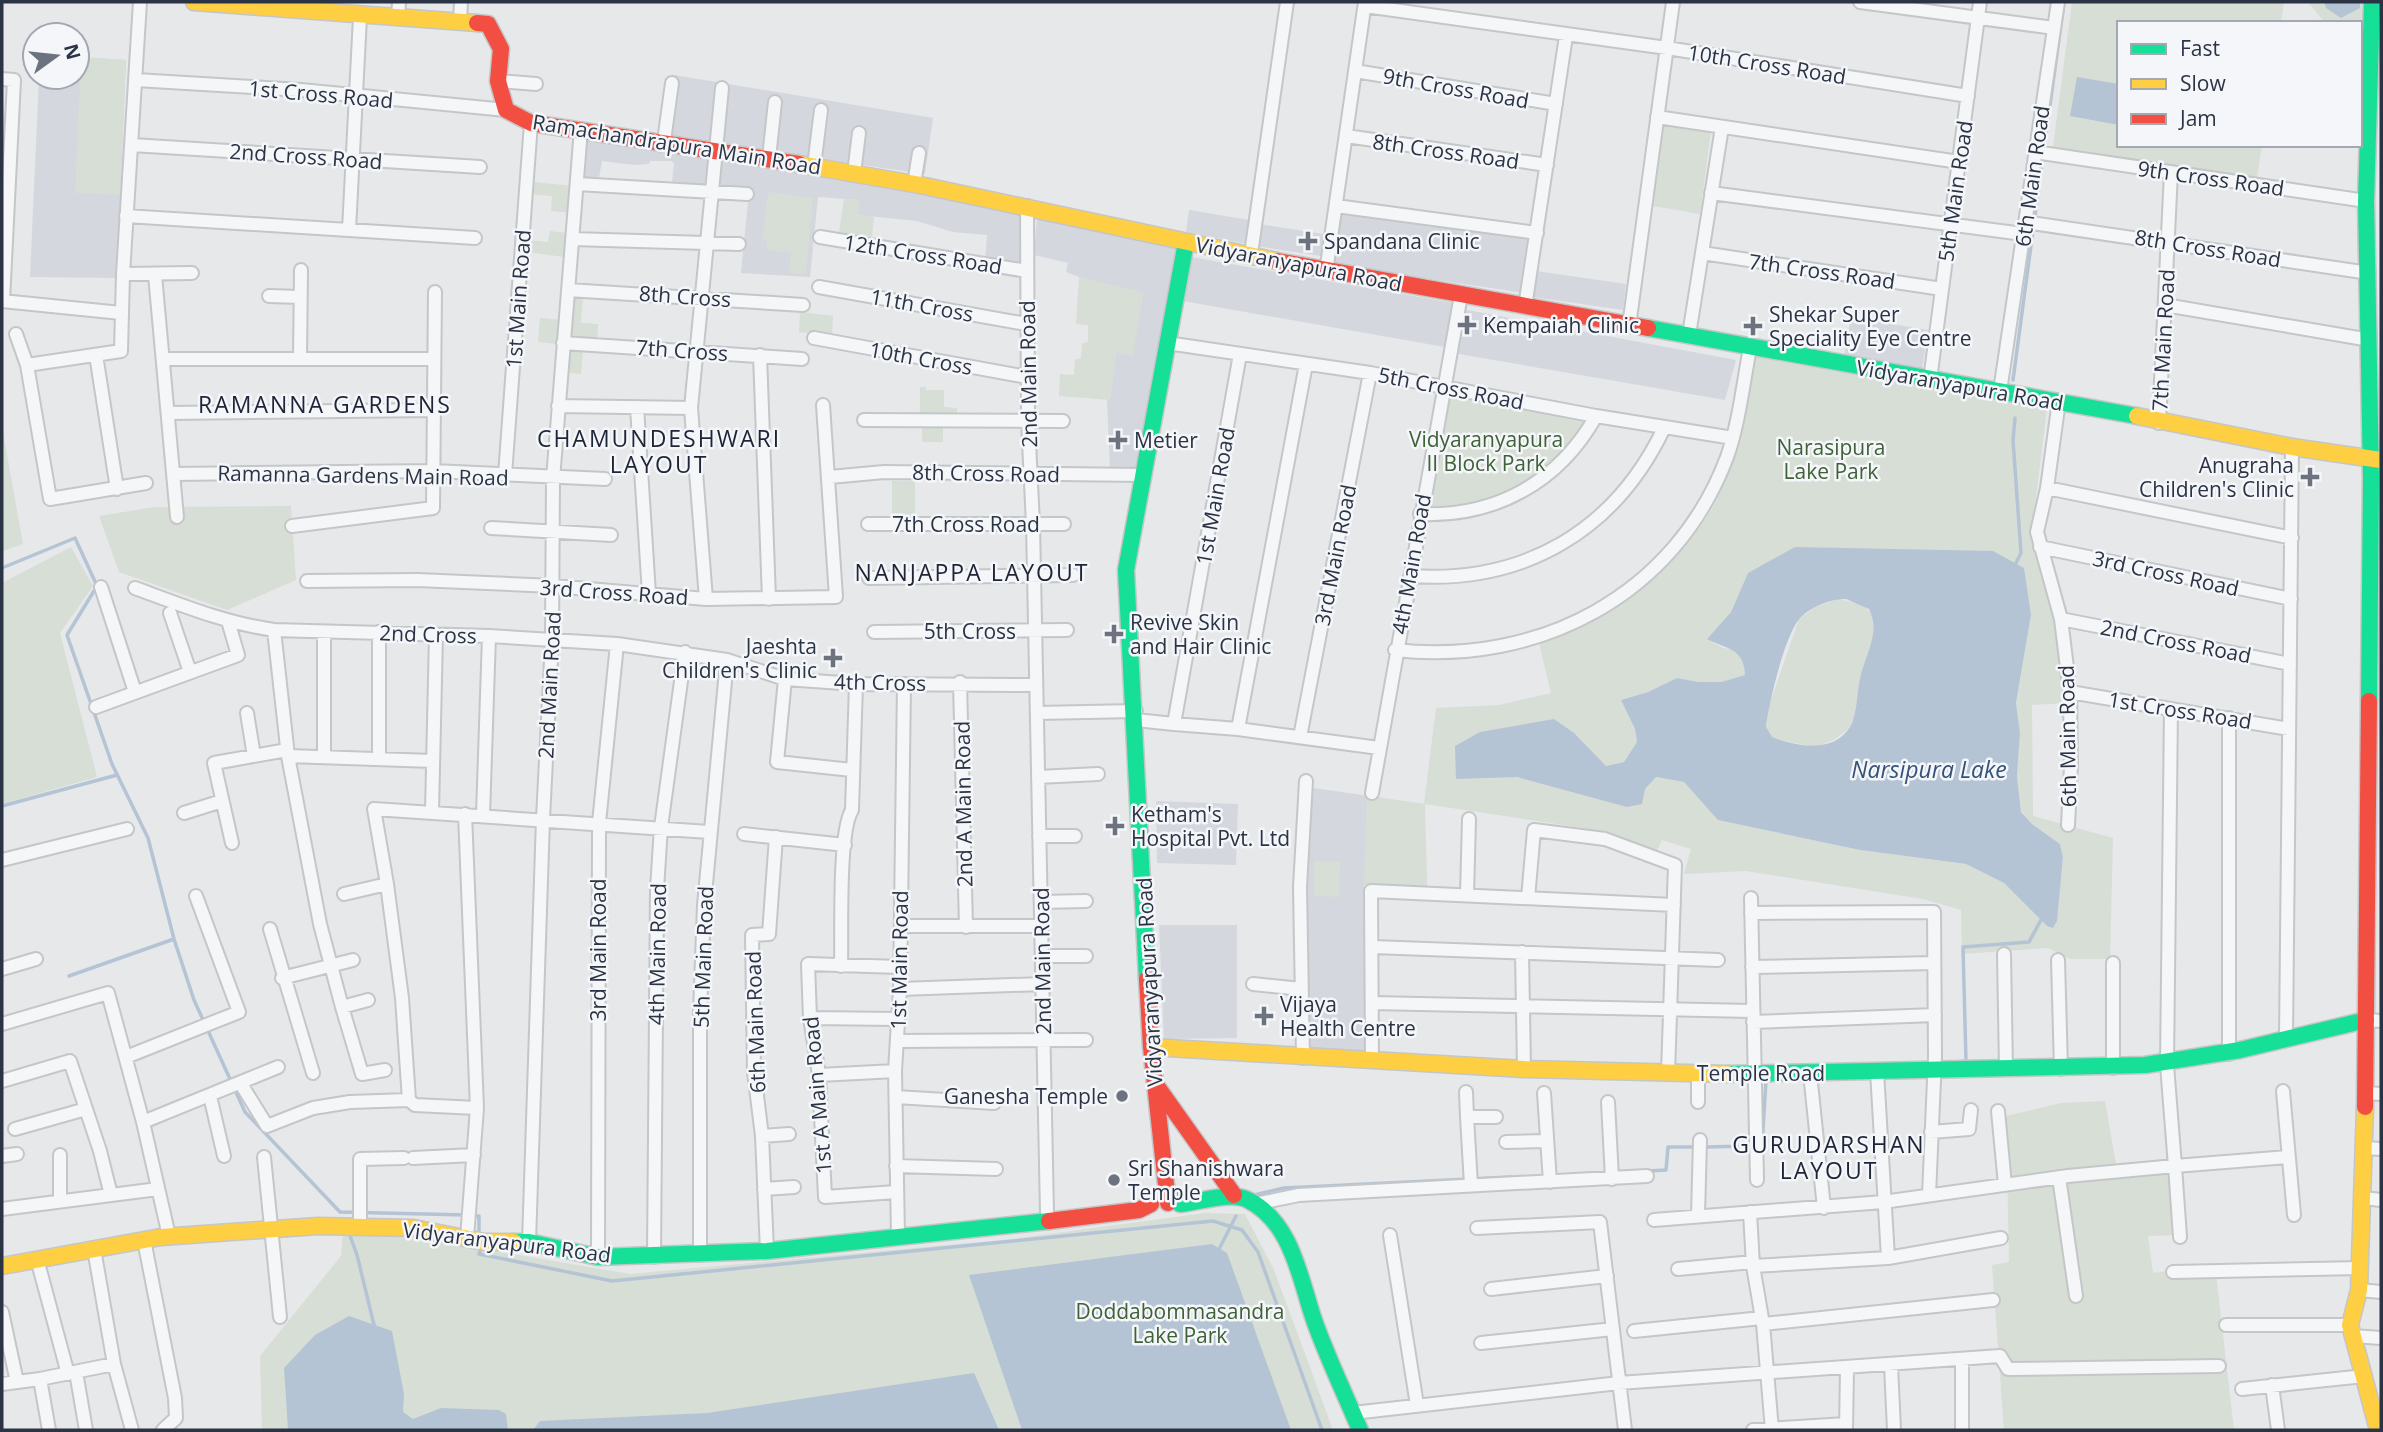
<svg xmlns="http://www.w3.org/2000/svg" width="2383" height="1432" font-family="'Open Sans',sans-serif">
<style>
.built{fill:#d4d7dd}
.green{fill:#d6ded6;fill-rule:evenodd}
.water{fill:#b4c4d5;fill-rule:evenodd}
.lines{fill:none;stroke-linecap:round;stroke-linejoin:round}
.stream{stroke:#b4c4d5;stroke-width:3.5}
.street-casing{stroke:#c4c6c8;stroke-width:16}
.fast-casing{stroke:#c4c6c8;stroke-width:19}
.slow-casing{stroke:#c4c6c8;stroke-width:19}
.jam-casing{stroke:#c4c6c8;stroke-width:19}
.street{stroke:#f5f6f7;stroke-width:12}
.fast{stroke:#16e098;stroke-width:16}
.slow{stroke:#ffcf43;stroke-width:16}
.jam{stroke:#f24e42;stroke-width:16}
.poi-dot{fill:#6c737f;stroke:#f4f6f9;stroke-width:2.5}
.labels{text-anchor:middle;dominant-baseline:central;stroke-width:5;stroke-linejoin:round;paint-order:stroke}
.street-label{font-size:21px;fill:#2b3445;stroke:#f4f6f9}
.poi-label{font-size:21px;fill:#2b3445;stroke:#f4f6f9;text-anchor:start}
.park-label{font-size:21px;fill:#3f6138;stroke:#f4f6f9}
.neighbourhood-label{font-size:23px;letter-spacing:2px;fill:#1d2536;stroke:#f4f6f9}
.water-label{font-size:23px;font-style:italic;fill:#34527a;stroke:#f4f6f9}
</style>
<rect width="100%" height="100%" fill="#e6e8ea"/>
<path class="built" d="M77 57 126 60 117 278 30 277 39 77H77Z
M674 75 933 118 925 174 669 137Z
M584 138 710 156 706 187 672 183 674 163 671 161H650L649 164 635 165 602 161 598 183 580 181Z
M719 157 1019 212 1020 268 985 261 987 235 953 232 917 221 857 215 859 200 818 197 810 277 741 273 749 192 715 190Z
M1339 208 1532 236 1524 293 1331 264Z
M1189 210 1249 220 1247 244 1186 232Z
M1037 219 1176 245 1138 467 1110 469 1107 400 1110 399 1116 352 1132 355 1143 293 1079 277 1066 272 1068 263 1034 255Z
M1259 224 1324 234 1321 256 1256 246Z
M1191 257 1453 303 1445 347 1183 301Z
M1536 271 1626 284 1623 310 1533 297Z
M1462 309 1736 360 1725 400 1453 353Z
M1851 317 1928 330 1921 376 1843 363Z
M1307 787 1424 804 1427 887 1364 885 1368 1057 1304 1052Z
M1156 801 1238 804 1236 865 1157 863Z
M1159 925H1237V1038L1164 1039Z"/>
<path class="green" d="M2072 2H2284L2281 23H2119V145H2262L2257 178 2053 147Z
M2308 2H2324L2326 8H2360V2H2366L2363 31 2360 23H2325Z
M81 57 126 60 120 195 75 193Z
M1663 125 1711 131 1700 214 1653 206Z
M532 182 574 186 572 213 551 211 552 196 531 194Z
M768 192 813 198 806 274 789 273 791 253 766 250 767 240 762 239Z
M844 199 859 200 858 215 874 217 872 237 839 232Z
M550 231 567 233 564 257 527 252 528 240 548 242Z
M1079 277 1143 292 1133 356 1116 353 1110 400 1059 396 1060 374 1074 375 1075 360 1081 358 1082 343 1088 342V325L1076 324Z
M571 295 583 296 581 323 598 324 597 341 567 338Z
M800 312 833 316 832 335 799 332Z
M540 318 560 320 557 344 538 342Z
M565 348 583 349 581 374 563 372Z
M1754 357 2047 408 2032 530 2055 619 2066 703 2032 705 2033 816 2113 838 2110 959H2071L2048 948 1962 954 1961 910 1923 899 1746 871 1684 874 1691 849 1662 840 1657 851 1609 832 1425 804 1427 887 1364 885 1367 796 1424 804 1436 708 1499 705 1551 693 1539 643C1558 635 1580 628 1598 618 1641 594 1697 542 1718 497 1739 454 1745 403 1754 357ZM1748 573 2031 615 2016 704 2020 733 2017 776 2021 811 2032 824 2060 844 2063 857 2062 872 2047 926 2004 883 1966 864 1860 850 1719 820 1684 782 1656 777 1645 789 1536 782 1517 777 1535 724 1554 719 1606 766 1624 762 1637 742 1635 729 1621 700 1648 692 1677 678 1698 682H1721L1745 675 1744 660 1738 650 1723 648 1707 639 1731 612Z
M920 387H926V390H944V407L957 408V418L920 419Z
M1445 393 1589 419 1582 431 1544 474 1474 507 1425 509Z
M922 426H943V442H922Z
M2 427 23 544 2 551Z
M892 481H915V520H892Z
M291 506 296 580 227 610 119 572 99 516 155 507Z
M71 547 93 586 60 633 97 777 2 804V583Z
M1839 599 1864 605 1872 615 1874 639 1864 664 1854 717 1848 729 1834 740 1815 747 1776 739 1769 735 1766 727 1770 703 1799 619 1815 607Z
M1314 861 1340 862 1339 897 1314 896Z
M2105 1101 2116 1164 2167 1159 2175 1235 2148 1236 2153 1273 2215 1265 2234 1430H2004L1992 1265 2009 1262 2006 1116 2061 1103Z
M1205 1213 1245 1214 1274 1270 1333 1430H262L260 1356 341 1256 343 1232 437 1241 630 1274 1013 1239Z"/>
<path class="water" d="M2324 2H2360V8L2341 18 2326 8Z
M2077 77 2119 84V125L2070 116Z
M1795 547 1993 551 2024 568 2031 615 2016 703 2020 733 2017 776 2021 812 2032 824 2060 844 2063 857 2057 921 2053 928 2047 926 2004 883 1966 864 1860 850 1718 820 1684 782 1656 777 1645 789 1642 804 1627 807 1517 777 1456 779 1455 746 1480 732 1554 719 1574 733 1606 766 1624 762 1637 742 1635 729 1621 700 1648 692 1677 678 1698 682H1721L1745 675C1744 648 1728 650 1707 639L1731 612 1748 573ZM1846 599 1869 609C1880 632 1868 649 1862 671 1857 687 1858 705 1853 720 1840 755 1798 747 1772 737L1766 727C1769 703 1785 633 1801 617 1812 606 1831 599 1846 599Z
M1212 1244 1227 1253 1291 1430H1022L969 1275Z
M349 1316 392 1331 404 1394 403 1412 413 1419 441 1408 499 1410 506 1414 508 1430H288L284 1368 315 1335Z
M974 1373 999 1430H533L540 1421 707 1413Z"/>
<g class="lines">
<path class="stream" d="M2044 149 2064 2
M2013 380 2043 156
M2015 418 2013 440 2021 553 2015 565
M2 568 75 538 97 586 67 635 112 764 148 838 174 939 194 1000 245 1112 340 1212 466 1215
M2 806 117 775
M69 976 174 939
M1957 1062 1966 1061 1963 947 2029 942 2042 918
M1760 1146H1762L1766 1080
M1704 1147 1752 1146
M1648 1171 1666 1170 1668 1147H1696
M1254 1195 1284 1188 1511 1177
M473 1216H479V1230
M349 1233 357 1255 375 1329
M1219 1249 1236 1216
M480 1251 479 1254 612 1281 1213 1221 1242 1230 1258 1252 1322 1430"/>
<defs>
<path id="street" d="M1860 2 2054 28
M1365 6 1667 48 1968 96
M398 18 399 2
M460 21 461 2
M1355 71 1556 104
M2 79 14 80 3 301
M136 80 301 90 506 110
M498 81 536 84
M1657 117 1959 162
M1346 136 1547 165
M664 141 672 83
M132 145 480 167
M2035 152 2366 201
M769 158 775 102
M814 166 821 110
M854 173 859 133
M577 184 747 194
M914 184 919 153
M1711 193 2023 234
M1027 206 1028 421 1033 524 1047 1213
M1336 206 1537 233
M126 216 475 238
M2025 222 2369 273
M349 230 360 17
M820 237 1027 271
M572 239 739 244
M1702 253 1942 289
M1251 254 1287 2
M1326 272 1365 2
M123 274 192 273
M155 275 177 517
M819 287 1026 324
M568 290 803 305
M269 296 300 297
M2 301 121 313
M2165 305 2370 340
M1525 307 1566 36
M1629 326 1673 2
M16 334 27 365 50 499 146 483
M1689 335 1722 127
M814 338 1027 377
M563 343 802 359
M1167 343 1370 373 1596 416 1733 438
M96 355 117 489
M760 355 769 599
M163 359H434
M300 359 301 270
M1306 364 1238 729 1379 748
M27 365 121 351 123 274 140 2
M1930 380 1980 2
M2000 391 2058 2
M2059 401 2047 488 2037 532 2061 619 2070 692 2071 766 2068 825
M558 406 691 408
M637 407 649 594
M168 413 434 410
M864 420 1063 421
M2159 423 2171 172
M173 474 433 471 605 479
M505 475 531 123
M830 477 884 472 1143 475
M2047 488 2292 538
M1420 514C1496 517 1559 482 1596 416
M868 524H1064
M292 526 433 508 435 292
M491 528 611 535
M2040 547 2291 599
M1410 576C1524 584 1615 531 1664 428
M869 578 1073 575
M307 581 417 580 553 586 706 599 836 597 823 405
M101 587 135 692
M135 588C181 605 225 623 274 630L489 636 617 644 727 660 785 679 856 684 1036 685
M706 599 691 408 722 88
M170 613 190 672
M2061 619 2290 664
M274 630 288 756 320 924 342 1007 368 1000
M874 632 1067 630
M1395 650C1538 666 1675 596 1727 457 1739 423 1743 384 1750 348
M785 679 777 762 852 770
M960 682 966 927
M2070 692 2289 729
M96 707 238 655 228 621
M2171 709 2167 1065 2175 1166 2288 1157
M247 713 254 756
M1037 713 1136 711
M2229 718V1054
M1136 720 1174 724 1240 354
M1174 724 1238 729
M1300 737 1370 373
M324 755V632
M288 756 433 761
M379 757V632
M1038 777 1098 774
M1372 793 1461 295
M432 812 436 634
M184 813 222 801
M465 814 477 1108 467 1238
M483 815 489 636
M744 834 845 845
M1039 836H1075
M232 843 214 763 287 750
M2 860 127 829
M387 884 402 998 409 1100
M344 894 387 884 374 809 709 832
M1467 895 1469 819
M1528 898 1534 830 1605 839 1675 865 1668 1073
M1751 898 1757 1180
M1041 902 1086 901
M1751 913 1934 912 1935 1057 1929 1195
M901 926H1041
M270 929 313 1073
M1373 947 1718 960
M1522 952 1524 1069
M2004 954 2006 1068
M1042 956H1086
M2058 960 2061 1069
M2113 963V1068
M841 966C842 935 838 832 852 810L856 684
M1752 967 1934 963
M2 969 36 959
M282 978 353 960
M1253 984 1302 989
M900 989 1042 984
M1372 1003 1753 1011
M342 1007 362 1074 385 1070
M810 1018 898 1019
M2366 1020 2381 1021
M1753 1022 1935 1015
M2 1024 108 993 143 1122 169 1236
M2286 1039 2292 447
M897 1041 1086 1040
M126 1057 239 1012 196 896
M1303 1058 1300 887 1306 781
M1372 1061 1371 891 1674 905
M1877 1071 1888 1258
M1810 1073 1824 1208
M1698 1074V1102
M819 1075 895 1071
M2 1081 70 1061 100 1151 111 1195 158 1189
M241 1084 267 1126 313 1108 350 1102 409 1100 415 1105 477 1108
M2283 1091 2294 1215
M1466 1092 1467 1117
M1544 1093 1550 1182
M2366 1093 2381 1094
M210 1096 224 1156
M896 1097 994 1103
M1608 1102 1612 1179
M1998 1111 2005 1185
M143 1122 278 1067
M15 1129 86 1109
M1931 1132 1969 1129 1971 1110
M762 1136 789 1134
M1506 1142 1547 1141
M2365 1148 2381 1149
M2 1156 17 1154
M264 1157 280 1317
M413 1158 474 1155
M896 1166 996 1169
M2059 1177 2076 1296
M1471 1185 1467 1117H1496
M764 1189 794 1187
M896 1192 825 1197 819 1075 810 1018 808 964 900 967
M2363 1198 2381 1200
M60 1201V1155
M1255 1204 1299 1195 1647 1176
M2 1209 111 1195
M1750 1212 1753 1266 1763 1324 1772 1430
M1698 1215 1700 1140
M1654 1220 1883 1202 2068 1176 2175 1166 2180 1237
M360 1227V1159L404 1158
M1477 1228 1600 1222 1625 1430
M1390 1235 1417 1405
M898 1236 895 1071 900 989 904 684
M144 1240 175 1398 176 1418 163 1430
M529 1242 543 819 552 640 553 479 581 129
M94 1249 114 1364 132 1430
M767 1251 762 1136 754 1072 752 935 769 934 776 837
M700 1255V1013L704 905 727 660
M598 1257 599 823 617 644
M654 1257 657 889 661 827 685 652
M37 1259 68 1374
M1753 1266 1888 1258 2001 1238
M1678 1269 1753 1262
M2173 1272 2361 1268
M1491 1289 1607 1276
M2359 1290 2381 1292
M2 1312 17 1382
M1763 1324 1993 1300
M2226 1325H2350
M1634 1331 1762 1318
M2353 1336 2381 1338
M1481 1343 1613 1329
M1891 1365 1894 1430
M76 1372 86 1430
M2 1384 40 1379
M2272 1385 2278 1430
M2242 1389 2364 1376
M1353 1413 1619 1383 2000 1356 2008 1369 2219 1366
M49 1430 40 1379 114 1364
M1753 1430 1846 1424
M1846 1430 1847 1369
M1962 1430V1359"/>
<path id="fast" d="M1648 328 2137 416
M2369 701 2371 479 2366 201 2372 2
M1147 979 1126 570 1186 242
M1728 1074 2145 1065 2240 1050 2366 1020
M1182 1198 1180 1204C1200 1202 1231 1191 1248 1200 1292 1222 1300 1279 1314 1320 1327 1357 1345 1394 1360 1430
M514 1242H529L598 1257 767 1251 1049 1221"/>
<path id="slow" d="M194 2 477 23
M799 164 920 185 1277 261
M2137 416 2292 447 2381 460
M1151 1047 1524 1069 1728 1074
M2365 1107 2359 1290 2350 1325 2378 1430
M2 1266 161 1237 318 1226 413 1228 485 1242H514"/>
<path id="jam" d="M477 23 488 24 501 49 498 81 506 110 531 123 799 164
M1277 261 1648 328
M1147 979 1151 1047 1168 1203
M1156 1085 1234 1195
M2365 1107 2369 701
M1049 1221 1139 1210 1151 1204"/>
</defs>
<use href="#street" class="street-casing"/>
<use href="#fast" class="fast-casing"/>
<use href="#slow" class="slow-casing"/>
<use href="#jam" class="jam-casing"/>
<use href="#street" class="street"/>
<use href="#fast" class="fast"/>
<use href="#slow" class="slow"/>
<use href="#jam" class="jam"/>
</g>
<g class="poi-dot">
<path d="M1304.5 230.5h7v7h7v7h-7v7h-7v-7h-7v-7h7z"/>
<path d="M1463.5 314.5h7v7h7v7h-7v7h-7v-7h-7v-7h7z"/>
<path d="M1749.5 315.5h7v7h7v7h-7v7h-7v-7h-7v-7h7z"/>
<path d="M1114.5 429.5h7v7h7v7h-7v7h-7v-7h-7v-7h7z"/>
<path d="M2306.5 466.5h7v7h7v7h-7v7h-7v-7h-7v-7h7z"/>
<path d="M1110.5 623.5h7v7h7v7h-7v7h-7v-7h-7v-7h7z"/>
<path d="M829.5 647.5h7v7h7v7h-7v7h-7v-7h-7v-7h7z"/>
<path d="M1111.5 815.5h7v7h7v7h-7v7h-7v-7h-7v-7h7z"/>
<path d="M1260.5 1005.5h7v7h7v7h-7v7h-7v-7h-7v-7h7z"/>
<circle cx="1122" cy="1096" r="7"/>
<circle cx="1114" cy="1180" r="7"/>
</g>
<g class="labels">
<g class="street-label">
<text transform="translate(1767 64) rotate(9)">10th Cross Road</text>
<text transform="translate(1456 88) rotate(10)">9th Cross Road</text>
<text transform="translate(321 94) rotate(5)">1st Cross Road</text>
<text transform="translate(677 144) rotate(9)">Ramachandrapura Main Road</text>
<text transform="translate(1446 151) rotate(8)">8th Cross Road</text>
<text transform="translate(306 156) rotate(4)">2nd Cross Road</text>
<text transform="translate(2032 176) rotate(-82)">6th Main Road</text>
<text transform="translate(2211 178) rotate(8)">9th Cross Road</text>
<text transform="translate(1955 191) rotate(-82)">5th Main Road</text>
<text transform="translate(2208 248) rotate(9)">8th Cross Road</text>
<text transform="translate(923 254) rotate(9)">12th Cross Road</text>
<text transform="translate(1299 264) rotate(11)">Vidyaranyapura Road</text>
<text transform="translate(1822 271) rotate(8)">7th Cross Road</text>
<text transform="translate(685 296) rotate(4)">8th Cross</text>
<text transform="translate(518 299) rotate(-86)">1st Main Road</text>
<text transform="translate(922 305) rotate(10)">11th Cross</text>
<text transform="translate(2163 340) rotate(-87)">7th Main Road</text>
<text transform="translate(682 350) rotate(4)">7th Cross</text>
<text transform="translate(921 358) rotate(10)">10th Cross</text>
<text transform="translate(1028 374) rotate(-91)">2nd Main Road</text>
<text transform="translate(1960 385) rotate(10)">Vidyaranyapura Road</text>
<text transform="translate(1451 388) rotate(11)">5th Cross Road</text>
<text transform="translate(986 473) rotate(1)">8th Cross Road</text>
<text transform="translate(363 475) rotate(1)">Ramanna Gardens Main Road</text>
<text transform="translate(1215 496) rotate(-80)">1st Main Road</text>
<text x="966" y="524">7th Cross Road</text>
<text transform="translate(1335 555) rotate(-79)">3rd Main Road</text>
<text transform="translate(1411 564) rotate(-80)">4th Main Road</text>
<text transform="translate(2166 573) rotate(12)">3rd Cross Road</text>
<text transform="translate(614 592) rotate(4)">3rd Cross Road</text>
<text x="970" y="631">5th Cross</text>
<text transform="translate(428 634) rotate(2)">2nd Cross</text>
<text transform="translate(2176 641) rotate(11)">2nd Cross Road</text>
<text transform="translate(880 682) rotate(1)">4th Cross</text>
<text transform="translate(549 685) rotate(-87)">2nd Main Road</text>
<text transform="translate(2180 710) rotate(9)">1st Cross Road</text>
<text transform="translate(2067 736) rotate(-91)">6th Main Road</text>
<text transform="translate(963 804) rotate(-91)">2nd A Main Road</text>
<text transform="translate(598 950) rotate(-90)">3rd Main Road</text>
<text transform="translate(657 954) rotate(-89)">4th Main Road</text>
<text transform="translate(703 957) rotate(-88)">5th Main Road</text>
<text transform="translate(899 960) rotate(-89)">1st Main Road</text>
<text transform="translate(1042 961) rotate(-91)">2nd Main Road</text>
<text transform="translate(1149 982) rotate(-93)">Vidyaranyapura Road</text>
<text transform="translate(755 1022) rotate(-92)">6th Main Road</text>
<text x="1761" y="1073">Temple Road</text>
<text transform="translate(817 1095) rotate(-95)">1st A Main Road</text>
<text transform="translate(507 1242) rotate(7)">Vidyaranyapura Road</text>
</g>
<g class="poi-label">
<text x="1324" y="241">Spandana Clinic</text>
<text x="1769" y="314">Shekar Super<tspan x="1769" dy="24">Speciality Eye Centre</tspan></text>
<text x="1483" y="325">Kempaiah Clinic</text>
<text x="1134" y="440">Metier</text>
<text x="2294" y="465" text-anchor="end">Anugraha<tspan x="2294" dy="24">Children's Clinic</tspan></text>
<text x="1130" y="622">Revive Skin<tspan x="1130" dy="24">and Hair Clinic</tspan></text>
<text x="817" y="646" text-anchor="end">Jaeshta<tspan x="817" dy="24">Children's Clinic</tspan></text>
<text x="1131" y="814">Ketham's<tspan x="1131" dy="24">Hospital Pvt. Ltd</tspan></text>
<text x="1280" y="1004">Vijaya<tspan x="1280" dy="24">Health Centre</tspan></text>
<text x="1108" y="1096" text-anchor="end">Ganesha Temple</text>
<text x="1128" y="1168">Sri Shanishwara<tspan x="1128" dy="24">Temple</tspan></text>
</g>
<g class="park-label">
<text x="1486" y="439">Vidyaranyapura<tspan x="1486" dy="24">II Block Park</tspan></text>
<text x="1831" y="447">Narasipura<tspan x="1831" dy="24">Lake Park</tspan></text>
<text x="1180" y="1311">Doddabommasandra<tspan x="1180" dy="24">Lake Park</tspan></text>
</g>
<g class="neighbourhood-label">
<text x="325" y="404">RAMANNA GARDENS</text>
<text x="659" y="438">CHAMUNDESHWARI<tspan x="659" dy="26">LAYOUT</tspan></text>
<text x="972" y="572">NANJAPPA LAYOUT</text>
<text x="1829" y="1144">GURUDARSHAN<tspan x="1829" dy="26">LAYOUT</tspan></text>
</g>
<g class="water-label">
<text x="1929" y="769">Narsipura Lake</text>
</g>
</g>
<rect width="2383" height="1432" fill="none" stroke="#2b3445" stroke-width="7"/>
<rect x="2117" y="21" width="245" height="126" fill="#f4f6f9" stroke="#a4a8b1" stroke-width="2"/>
<rect x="2131" y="44" width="35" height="10" fill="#16e098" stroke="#a4a8b1" stroke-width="2"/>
<text x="2180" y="56" font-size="21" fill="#2b3445">Fast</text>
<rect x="2131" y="79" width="35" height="10" fill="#ffcf43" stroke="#a4a8b1" stroke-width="2"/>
<text x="2180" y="91" font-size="21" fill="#2b3445">Slow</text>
<rect x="2131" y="114" width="35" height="10" fill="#f24e42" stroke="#a4a8b1" stroke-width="2"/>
<text x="2180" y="126" font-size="21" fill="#2b3445">Jam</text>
<g transform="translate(56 56) rotate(75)"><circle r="33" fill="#f4f6f9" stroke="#a4a8b1" stroke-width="2"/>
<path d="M0-5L12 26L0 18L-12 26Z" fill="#6c737f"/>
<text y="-10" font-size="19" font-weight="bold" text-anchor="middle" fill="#2b3445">N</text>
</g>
</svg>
